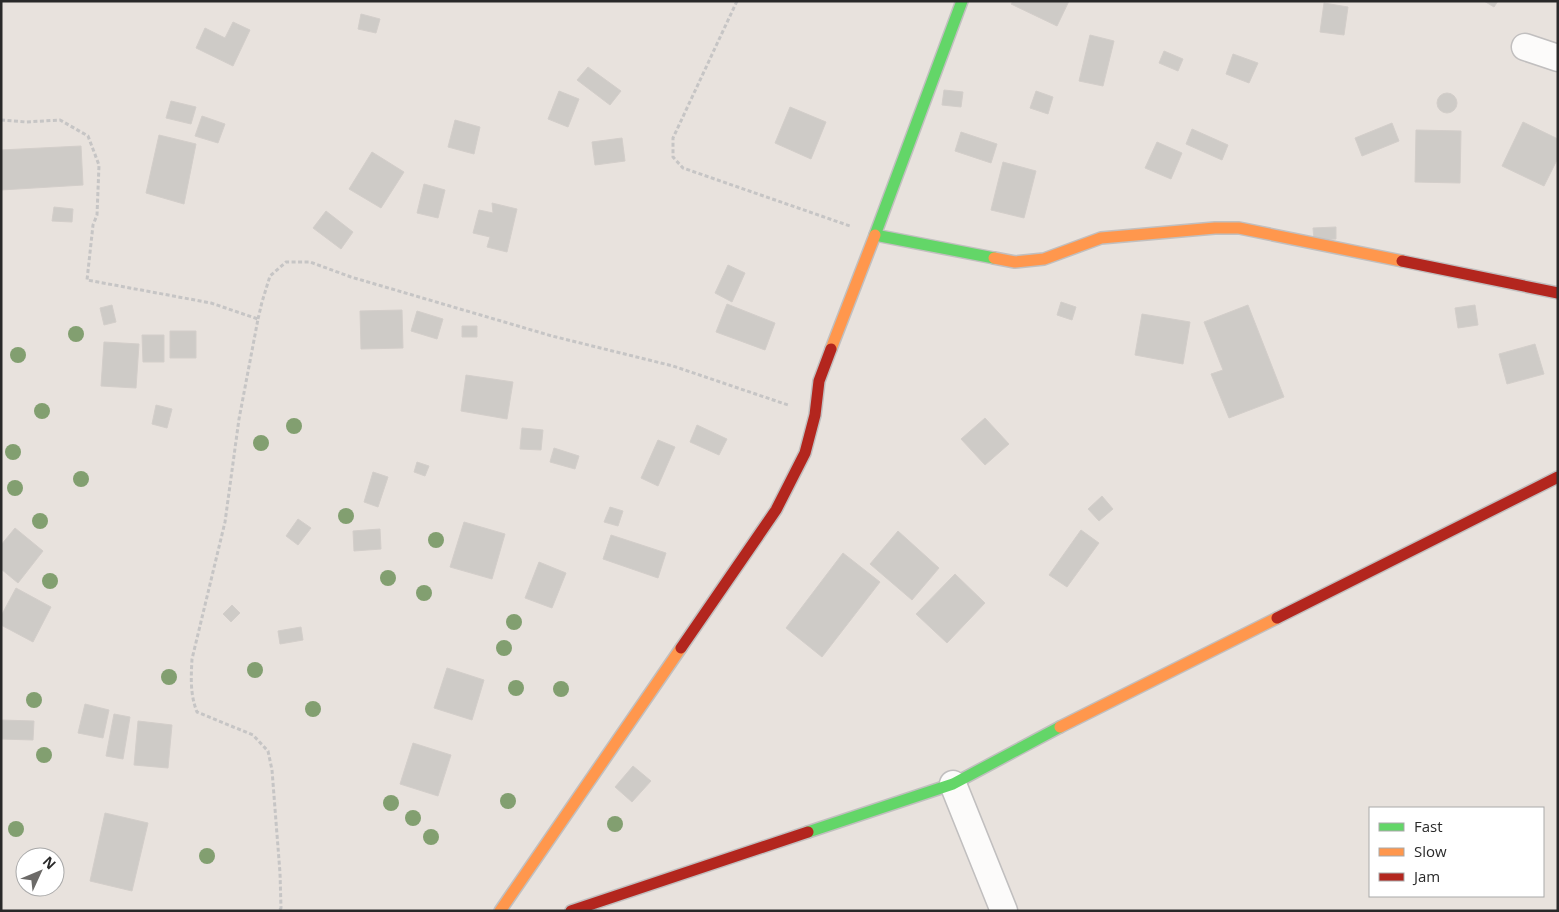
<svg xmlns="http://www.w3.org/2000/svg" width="1559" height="912" font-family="'Open Sans',sans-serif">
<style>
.building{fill:#cecbc7;stroke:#d3ceca}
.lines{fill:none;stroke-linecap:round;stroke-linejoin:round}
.street-casing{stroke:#c1bfbf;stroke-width:29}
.fast-casing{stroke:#c1bfbf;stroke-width:14}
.slow-casing{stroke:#c1bfbf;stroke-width:14}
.jam-casing{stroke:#c1bfbf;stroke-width:14}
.path{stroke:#c6c5c5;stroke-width:3;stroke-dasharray:4 2.5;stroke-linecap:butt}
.street{stroke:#fcfbfa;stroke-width:26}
.fast{stroke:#63d668;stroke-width:11}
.slow{stroke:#ff974d;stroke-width:11}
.jam{stroke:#b3261e;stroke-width:11}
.tree{fill:#829f70}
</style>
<rect width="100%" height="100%" fill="#e8e2dd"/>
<path class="building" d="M1013 1H1069L1057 26 1011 4Z
M1484 1H1498L1494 7Z
M1324 3 1348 7 1344 35 1320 32Z
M361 14 380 19 376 33 358 29Z
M233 22 250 30 233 66 196 48 205 28 225 38Z
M1090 35 1114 41 1103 86 1079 81Z
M1164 51 1183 59 1178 71 1159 63Z
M1233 54 1258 63 1249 83 1226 74Z
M588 67 621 91 610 105 577 80Z
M944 90 963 92 961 107 942 105Z
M559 91 579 99 568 127 548 119Z
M1036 91 1053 97 1048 114 1030 108Z
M1437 103a10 10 0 1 1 20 0a10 10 0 1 1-20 0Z
M171 101 196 107 191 124 166 118Z
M790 107 826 122 811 159 775 143Z
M202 116 225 124 218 143 195 136Z
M455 120 480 127 474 154 448 147Z
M1523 122 1558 139V158L1544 186 1502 166Z
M1392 123 1399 141 1362 156 1355 138Z
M1192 129 1228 145 1222 160 1186 144Z
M1416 130 1461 131 1460 183 1415 182Z
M961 132 997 144 991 163 955 151Z
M159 135 196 144 184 204 146 193Z
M622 138 625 161 595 165 592 142Z
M1157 142 1182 153 1171 179 1145 168Z
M81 146 83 185 1 190V150Z
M372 152 404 172 381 208 349 189Z
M1003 162 1036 171 1024 218 991 210Z
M424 184 445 190 438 218 417 213Z
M492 203 517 209 507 252 487 247 490 237 473 233 479 210 493 213Z
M54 207 73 209 72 222 52 221Z
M326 211 353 232 341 249 313 228Z
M1336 227V239L1314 240 1313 228Z
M728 265 745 273 732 302 715 293Z
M1061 302 1076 307 1072 320 1057 315Z
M727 304 775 323 765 350 716 332Z
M112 305 116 322 104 325 100 308Z
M1248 305 1284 397 1229 418 1211 374 1223 370 1204 322Z
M1475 305 1478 325 1458 328 1455 308Z
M402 310 403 348 361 349 360 311Z
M417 311 443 319 437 339 411 331Z
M1142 314 1190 322 1183 364 1135 355Z
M462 326H477V337H462Z
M170 331H196V358H170Z
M142 335H164V362H143Z
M104 342 139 344 136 388 101 386Z
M1535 344 1544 374 1507 384 1499 354Z
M466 375 513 382 507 419 461 411Z
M156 405 172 409 167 428 152 424Z
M985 418 1009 444 985 465 961 439Z
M697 425 727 439 719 455 690 442Z
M522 428 543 430 541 450 520 449Z
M658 440 675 447 658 486 641 478Z
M554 448 579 456 575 469 550 462Z
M417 462 429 466 425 476 414 472Z
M373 472 388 477 378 507 364 502Z
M1102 496 1113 509 1099 521 1088 509Z
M610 507 623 511 618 526 604 522Z
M298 519 311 528 298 545 286 536Z
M464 522 505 534 492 579 450 567Z
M15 528 43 551 18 583 1 569V545Z
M380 529 381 549 354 551 353 531Z
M1081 530 1099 543 1067 587 1049 575Z
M898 531 939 568 912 600 870 564Z
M611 535 666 553 658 578 603 559Z
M843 553 880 582 822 657 786 628Z
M539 562 566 573 552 608 525 598Z
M955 574 985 603 947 643 916 614Z
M16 588 51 607 33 642 1 625V616Z
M232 605 240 613 231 622 223 614Z
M301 627 303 640 280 644 278 631Z
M447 668 484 680 472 720 434 708Z
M85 704 109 710 103 738 78 733Z
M114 714 130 717 123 759 106 756Z
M1 720 34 721 33 740 1 739Z
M138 721 172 725 168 768 134 765Z
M413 743 451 755 438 796 400 784Z
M633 766 651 781 632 802 615 787Z
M105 813 148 823 132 891 90 881Z"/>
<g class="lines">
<defs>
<path id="street" d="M1525 47 1558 58
M953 784 1004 911"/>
<path id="fast" d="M962 1 875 235 994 258
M808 832 953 784 1060 727"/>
<path id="slow" d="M994 258 1015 262 1044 259 1101 238 1215 228H1239L1402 261
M831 349 875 235
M1060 727 1277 618
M500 911 681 648"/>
<path id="jam" d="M1402 261 1558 293
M1277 618 1558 477
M681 648 776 510 805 453 815 415 819 381 831 349
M571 911 808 832"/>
</defs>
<use href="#street" class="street-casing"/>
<use href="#fast" class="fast-casing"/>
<use href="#slow" class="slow-casing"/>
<use href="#jam" class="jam-casing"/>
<path class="path" d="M737 1 673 138V157L683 168 850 226
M1 120 26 122 60 120 88 136 99 165 97 215 93 225 87 280 211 303 258 319 239 419 225 522 192 659C191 678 190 694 197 712L253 735 268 751 272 770 280 873 281 908 279 911
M258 319 262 302 270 276 286 262H310L351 277 552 336 673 366 788 405"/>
<use href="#street" class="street"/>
<use href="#fast" class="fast"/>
<use href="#slow" class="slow"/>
<use href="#jam" class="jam"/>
</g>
<g class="tree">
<circle cx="76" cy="334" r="8"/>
<circle cx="18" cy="355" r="8"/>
<circle cx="42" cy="411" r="8"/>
<circle cx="294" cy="426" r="8"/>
<circle cx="261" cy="443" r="8"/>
<circle cx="13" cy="452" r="8"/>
<circle cx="81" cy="479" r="8"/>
<circle cx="15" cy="488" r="8"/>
<circle cx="346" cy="516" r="8"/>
<circle cx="40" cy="521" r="8"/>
<circle cx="436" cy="540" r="8"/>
<circle cx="388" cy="578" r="8"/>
<circle cx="50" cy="581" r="8"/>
<circle cx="424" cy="593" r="8"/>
<circle cx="514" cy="622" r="8"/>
<circle cx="504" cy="648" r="8"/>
<circle cx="255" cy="670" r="8"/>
<circle cx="169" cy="677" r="8"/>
<circle cx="516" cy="688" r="8"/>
<circle cx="561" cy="689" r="8"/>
<circle cx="34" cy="700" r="8"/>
<circle cx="313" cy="709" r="8"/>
<circle cx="44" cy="755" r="8"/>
<circle cx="508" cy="801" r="8"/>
<circle cx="391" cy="803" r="8"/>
<circle cx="413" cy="818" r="8"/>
<circle cx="615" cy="824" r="8"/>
<circle cx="16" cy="829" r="8"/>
<circle cx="431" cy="837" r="8"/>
<circle cx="207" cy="856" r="8"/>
</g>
<rect width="1559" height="912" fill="none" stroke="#292929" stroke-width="5"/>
<rect x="1369" y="807" width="175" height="90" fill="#ffffff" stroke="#a9a9a9"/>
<rect x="1379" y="823" width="25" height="8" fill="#63d668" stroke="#a9a9a9"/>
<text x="1414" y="832" font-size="15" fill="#292929">Fast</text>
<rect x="1379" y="848" width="25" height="8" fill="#ff974d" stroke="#a9a9a9"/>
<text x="1414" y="857" font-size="15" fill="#292929">Slow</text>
<rect x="1379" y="873" width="25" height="8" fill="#b3261e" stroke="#a9a9a9"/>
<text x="1414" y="882" font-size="15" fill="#292929">Jam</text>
<g transform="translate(40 872) rotate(46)"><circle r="24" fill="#ffffff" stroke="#a9a9a9"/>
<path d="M0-4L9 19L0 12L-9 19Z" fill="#6c6a68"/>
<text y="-8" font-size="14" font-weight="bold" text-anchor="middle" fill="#292929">N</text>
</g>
</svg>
